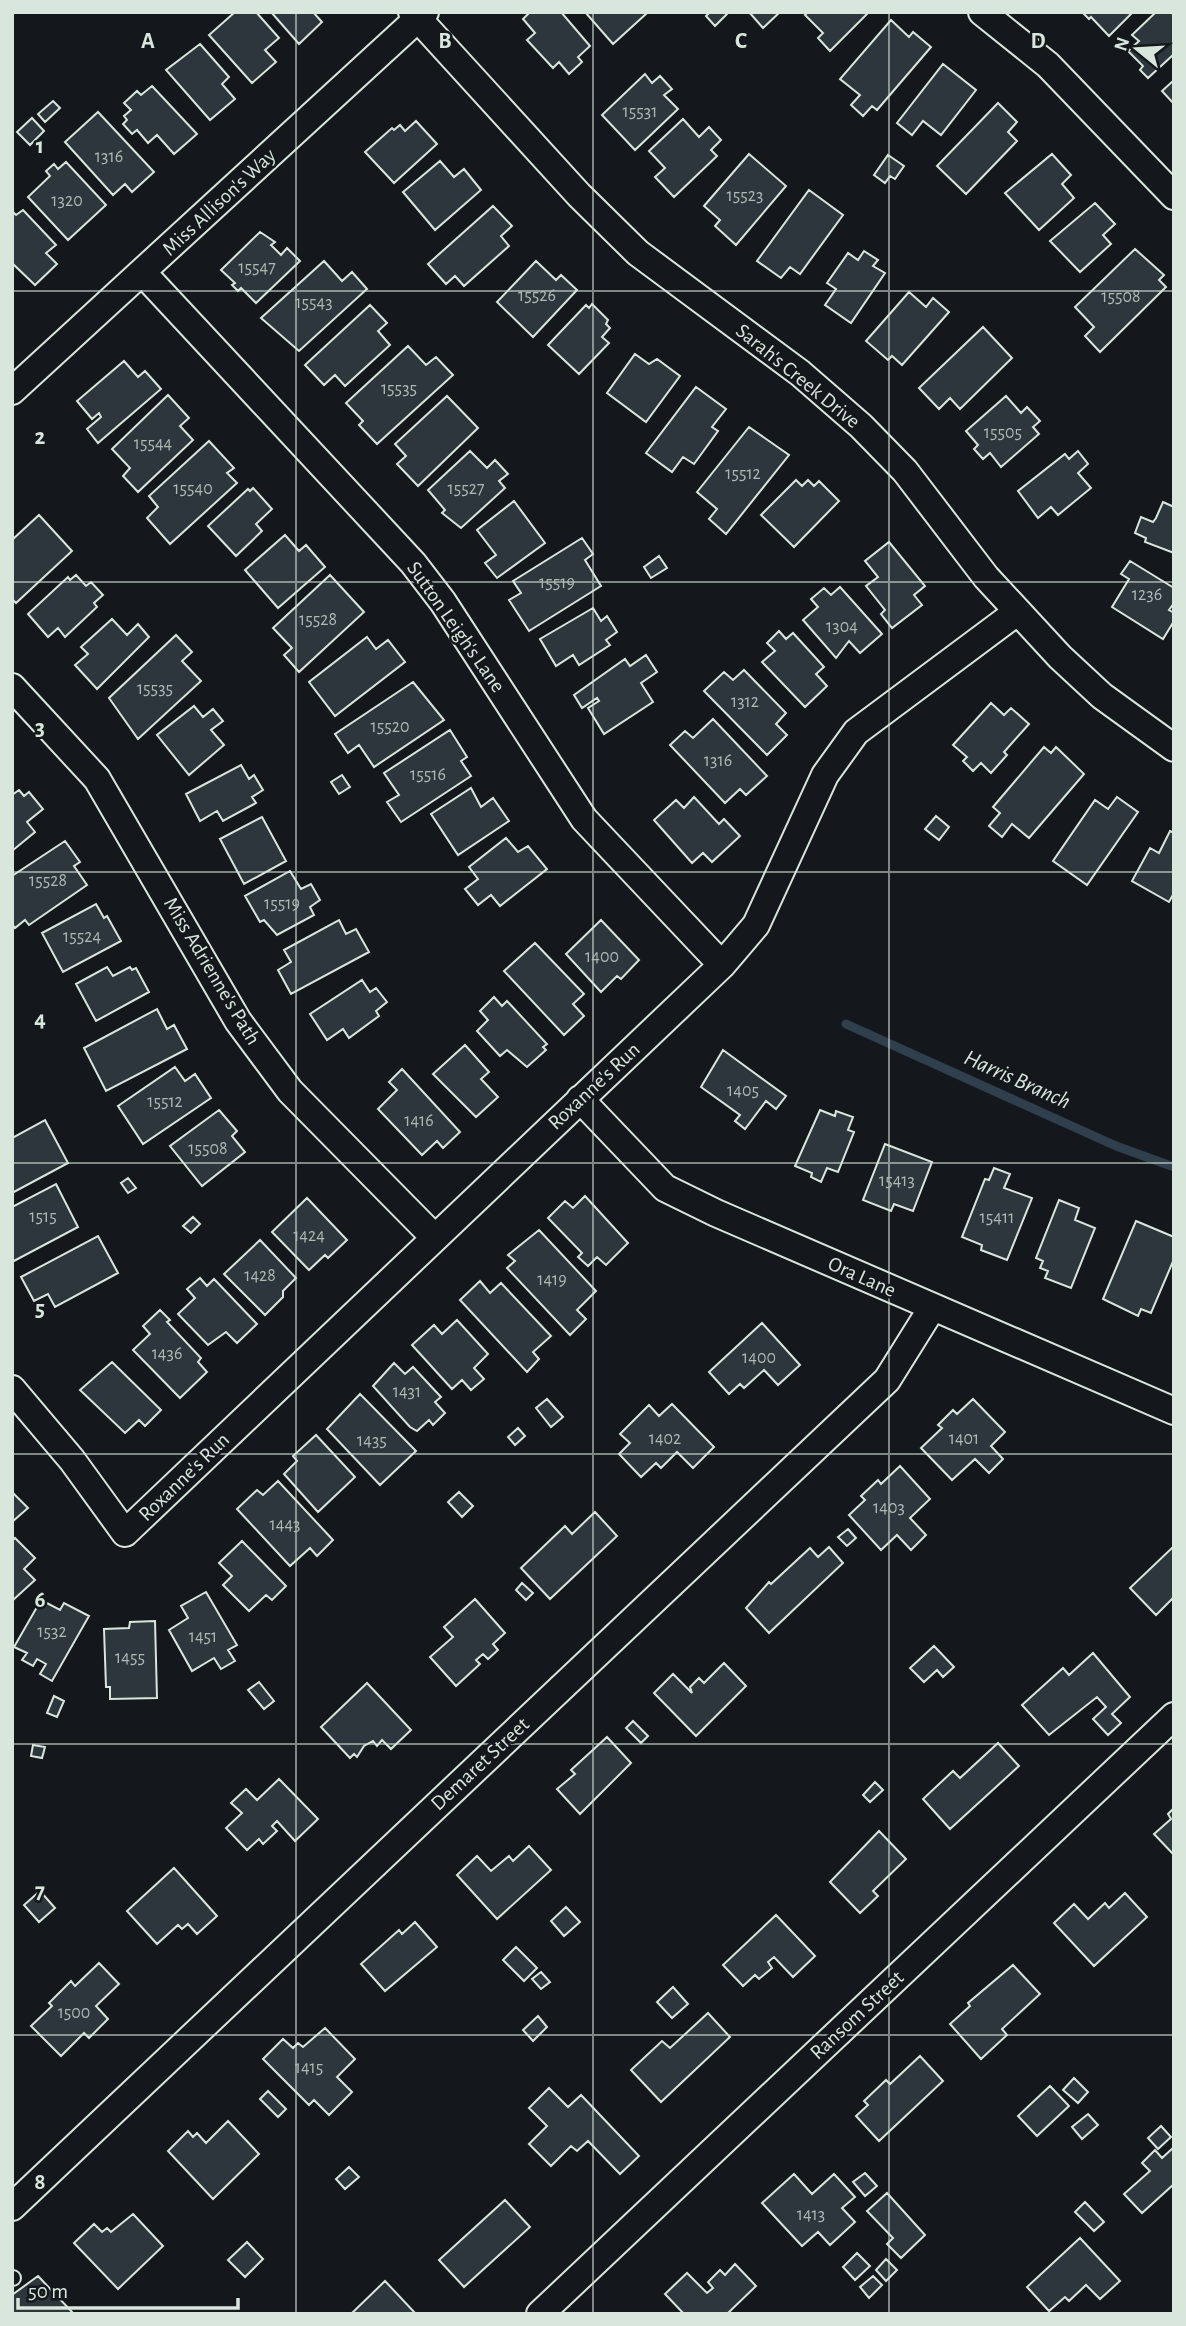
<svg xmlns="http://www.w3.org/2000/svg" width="1186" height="2326" font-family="'Alegreya Sans',sans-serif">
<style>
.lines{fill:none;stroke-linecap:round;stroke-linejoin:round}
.stream{stroke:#2f3f4d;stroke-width:9}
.building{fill:#2c363c;stroke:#d8e6dc;stroke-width:2}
.service-casing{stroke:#d8e6dc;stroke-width:18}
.minor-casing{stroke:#d8e6dc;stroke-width:30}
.service{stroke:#14181c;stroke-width:14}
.minor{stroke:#14181c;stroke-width:26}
.grid{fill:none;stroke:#d8e6dc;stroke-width:2;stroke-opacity:0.55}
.labels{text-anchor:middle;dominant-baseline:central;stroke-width:5;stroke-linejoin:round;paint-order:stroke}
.number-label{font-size:18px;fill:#adbab4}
.street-label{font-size:21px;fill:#d8e6dc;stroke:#14181c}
.water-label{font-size:23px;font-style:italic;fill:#d8e6dc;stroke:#14181c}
.grid-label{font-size:23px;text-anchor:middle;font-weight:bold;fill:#d8e6dc;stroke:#14181c;stroke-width:5;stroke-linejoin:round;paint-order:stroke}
</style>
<rect width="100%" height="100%" fill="#14181c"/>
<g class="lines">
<path class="stream" d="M846 1024 1116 1146 1174 1167"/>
</g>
<path class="building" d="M235 12H256L279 38 265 50 276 62 252 83 209 35Z
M271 12H313L322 22 299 44Z
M530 12H561L590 46 578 57 582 62 569 74 559 62 553 68 527 40 535 33 523 19Z
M585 12H644L646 14 613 44Z
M710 12H726L727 14 715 26 706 16Z
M749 12H780L763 28Z
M808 12H869L830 51 818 38 823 33 805 15Z
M1082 12H1133L1109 36 1091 17 1089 19Z
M1156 12H1171L1174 15V54L1148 78 1140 70 1143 66 1128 51 1139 41 1132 35Z
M891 20 909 37 913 32 931 47 877 110 872 106 863 116 851 105 860 95 840 79Z
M200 44 229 77 222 84 235 99 210 120 166 70Z
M943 64 976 90 941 135 923 121 912 135 897 123Z
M645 74 652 83 660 76 672 89 664 95 678 109 635 150 602 115Z
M1174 80V104L1162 91Z
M152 86 197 134 174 154 157 135 148 143 137 130 132 134 123 124 127 120 124 116 131 110 124 103 137 91 141 95Z
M53 101 60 108 45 122 38 114Z
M998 103 1017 122 1008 132 1017 141 966 194 937 166Z
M98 112 154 172 132 192 125 184 113 195 65 142Z
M32 118 44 131 30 145 17 132Z
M683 119 699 137 709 127 721 140 711 150 717 156 674 197 655 177 665 168 649 151Z
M416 121 437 144 394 183 365 152 392 128 394 130 400 125 405 131Z
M749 154 786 186 736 245 715 226 720 220 704 206Z
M1052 154 1071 175 1062 184 1074 198 1039 230 1005 193Z
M888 155 904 166 895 179 890 176 885 183 874 175Z
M440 161 454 177 464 169 481 190 435 230 403 192Z
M66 162 106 205 68 240 28 197 50 176 46 171 54 164 58 169Z
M809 190 843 215 800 274 790 267 781 278 757 261Z
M1095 203 1115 224 1103 235 1111 244 1080 272 1050 241Z
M493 206 512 226 501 236 509 246 464 286 455 276 446 284 428 264Z
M23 210 56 245 46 253 57 264 35 285 12 263V211L16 215Z
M260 232 275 242 271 245 281 255 287 248 300 261 256 303 241 288 238 291 232 285 235 283 221 270Z
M1135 249 1164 275 1159 280 1166 287 1100 352 1085 336 1094 327 1075 307Z
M864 251 878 260 873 266 885 273 851 323 825 305 836 289 827 283 848 253 858 260Z
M324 261 342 281 352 272 367 289 299 351 261 318Z
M536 261 556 280 561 275 577 290 533 337 497 302Z
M909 292 926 307 933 298 949 312 902 365 892 356 888 360 866 341Z
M592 304 608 320 606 324 610 328 602 337 609 343 579 374 548 345 586 305 589 308Z
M370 305 387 323 378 331 390 345 345 386 335 375 324 385 305 365Z
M983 327 1012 358 960 409 950 398 939 409 919 388Z
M408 346 426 365 436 357 453 375 377 444 359 425 363 421 346 403Z
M635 354 649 364 657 359 680 376 646 422 607 393Z
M124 361 138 377 145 371 161 389 98 443 87 429 101 417 99 413 92 419 77 401Z
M696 387 726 409 712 427 718 431 694 464 683 457 672 472 646 453Z
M168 395 189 418 180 426 193 440 138 492 123 476 130 468 112 449Z
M447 396 478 428 418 486 397 464 406 456 395 444Z
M1006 396 1021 413 1027 407 1040 421 1033 427 1039 434 1001 467 990 453 983 459 974 449 978 445 966 431Z
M749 427 789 455 726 534 709 519 717 509 697 492Z
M209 441 234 468 227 473 237 483 170 544 147 518 158 507 149 496Z
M470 451 487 468 495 460 508 474 499 481 505 488 461 528 442 513 445 510 428 490Z
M1078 451 1088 464 1078 473 1091 488 1058 515 1051 507 1038 518 1018 491 1065 454 1069 459Z
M796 480 802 486 808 480 814 486 819 481 839 501 794 547 761 515Z
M253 488 272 509 256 524 262 531 236 556 208 526 248 489 250 491Z
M514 501 545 543 497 578 485 563 496 555 477 530Z
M1163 502 1174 507V553L1145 542 1146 538 1135 533 1141 517 1153 522 1156 518Z
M39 515 72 551 16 603 12 599V540Z
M285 535 299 551 306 545 325 567 278 608 245 570Z
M582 538 593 554 585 560 601 586 529 631 509 600 521 593 513 581Z
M889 542 925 586 914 595 922 605 892 628 881 614 885 610 866 586 878 577 865 561Z
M659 556 667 568 651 578 644 567Z
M1130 561 1174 588V603L1169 610 1174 613V621L1163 639 1112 607 1129 579 1121 574Z
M76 575 86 586 91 582 103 595 94 603 97 607 65 637 58 628 48 637 28 614 68 577 70 580Z
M330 575 364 612 299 672 284 655 292 648 273 628Z
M840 587 882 634 860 653 849 641 836 658 803 620 818 607 811 599 824 588 831 595Z
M593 608 601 621 607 616 617 632 606 640 610 645 579 665 573 655 556 666 540 639Z
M112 619 127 635 138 624 149 637 97 689 75 665 88 654 81 647Z
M779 631 786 639 793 633 824 667 816 674 827 686 805 707 762 662 775 651 767 643Z
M176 635 192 652 182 661 201 681 138 739 109 698Z
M367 637 376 649 388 640 405 662 335 716 309 682Z
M646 655 657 672 641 683 653 702 604 734 588 708 599 701 597 698 582 708 574 695 625 659 630 666Z
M744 670 786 713 776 724 787 735 767 755 704 691 724 672 733 680Z
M413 682 444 720 374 767 359 745 348 753 335 734Z
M991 703 1004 715 1011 708 1029 724 1004 752 1007 755 991 773 981 763 973 771 963 761 967 757 953 745Z
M194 706 203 717 213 709 223 721 211 730 224 745 189 775 157 735Z
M713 719 767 776 746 795 740 789 725 803 670 745 685 731 693 738Z
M450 730 467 757 461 761 471 776 401 822 387 802 399 795 384 773Z
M1044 747 1051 753 1056 747 1084 774 1029 838 1012 824 1002 837 989 826 1000 813 993 807Z
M241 765 249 779 254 775 263 790 252 797 256 803 223 821 217 811 200 821 186 794Z
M342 775 350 787 339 794 331 782Z
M471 788 481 807 493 798 509 821 458 855 431 814Z
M19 790 24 796 29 792 43 809 27 822 35 832 12 851V795Z
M694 797 719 824 724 819 740 836 712 862 703 853 692 863 654 820 676 800 684 808Z
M1117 797 1138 812 1087 885 1053 861 1095 800 1108 809Z
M936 816 949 827 939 840 925 829Z
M262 817 286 861 244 884 220 839Z
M1170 831 1174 833V893L1169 902 1132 881 1150 848 1159 853Z
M506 838 518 852 528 846 547 869 500 906 491 895 478 905 465 889 478 879 469 867Z
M65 841 80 862 74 866 87 885 29 925 25 920 15 928 12 924V876Z
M290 871 301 889 311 884 320 900 310 907 314 915 277 935 264 920 260 922 245 896Z
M96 904 104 918 107 916 121 941 63 972 42 933Z
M339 920 346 934 356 929 369 952 291 994 278 970 291 962 284 950Z
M601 920 639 960 621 979 617 976 601 992 566 954Z
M535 943 584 994 573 1004 584 1016 564 1035 504 971Z
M107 967 113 976 130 967 132 970 136 968 149 992 96 1021 76 984Z
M362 980 370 992 376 988 387 1002 376 1011 379 1016 349 1038 343 1029 327 1040 310 1014Z
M494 997 502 1006 507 1001 547 1044 543 1047 546 1050 527 1067 507 1050 500 1056 477 1031 488 1020 480 1011Z
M157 1009 167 1029 174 1025 187 1049 106 1091 84 1048Z
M465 1045 489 1072 481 1079 498 1097 476 1117 433 1074Z
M723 1050 786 1096 776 1109 766 1101 745 1129 735 1121 740 1115 701 1087Z
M175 1067 185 1081 195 1074 211 1098 143 1144 118 1106Z
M402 1069 460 1132 443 1148 437 1141 422 1155 378 1109 397 1090 389 1082Z
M219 1110 237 1131 232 1136 245 1152 202 1186 170 1146Z
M820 1110 835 1116 836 1111 853 1117 848 1130 854 1132 838 1172 827 1168 821 1182 811 1177 812 1173 795 1166Z
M45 1120 68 1163 12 1193V1138Z
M885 1144 932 1162 913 1211 894 1204 891 1211 863 1200Z
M994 1168 1010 1174 1004 1188 1032 1198 1007 1260 981 1250 982 1245 962 1237 985 1179 989 1180Z
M128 1178 136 1188 128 1193 121 1183Z
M56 1184 78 1227 12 1262V1207Z
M585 1196 628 1243 606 1265 597 1257 588 1266 578 1257 582 1253 548 1218 565 1201 573 1208Z
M307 1198 347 1240 328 1258 325 1255 309 1270 272 1232Z
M1059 1200 1079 1208 1075 1220 1095 1228 1071 1288 1045 1278 1048 1271 1040 1268 1043 1261 1036 1258Z
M193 1217 200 1224 191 1233 183 1226Z
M1136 1221 1174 1237V1259L1151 1313 1141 1309 1138 1316 1103 1299Z
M539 1230 596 1291 577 1310 586 1319 570 1335 507 1268 515 1261 508 1255Z
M98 1236 118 1273 55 1307 48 1294 34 1301 21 1277Z
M260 1240 296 1278 283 1291V1297L265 1315 224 1274Z
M200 1278 207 1286 214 1279 257 1324 237 1343 226 1332 208 1345 178 1314 195 1298 187 1289Z
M480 1281 490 1293 501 1283 551 1336 533 1352 539 1359 527 1372 460 1300Z
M160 1310 170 1320 167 1322 201 1358 198 1362 207 1372 180 1398 133 1350 150 1334 143 1326Z
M457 1320 488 1354 474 1368 484 1379 471 1390 462 1380 452 1389 412 1345 434 1325 442 1334Z
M762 1323 800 1365 778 1385 764 1370 744 1388 740 1384 729 1394 709 1372Z
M112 1362 161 1410 145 1426 139 1420 125 1433 80 1390Z
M394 1363 405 1374 413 1367 441 1397 435 1402 445 1413 433 1425 429 1420 417 1431 410 1427 373 1386Z
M360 1394 416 1451 380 1485 327 1429Z
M547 1399 563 1417 551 1427 536 1408Z
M973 1399 1005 1432 991 1446 1003 1459 989 1473 975 1459 952 1480 921 1448 942 1428 938 1425 953 1410 957 1414Z
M672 1404 714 1447 693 1468 677 1452 661 1468 656 1463 641 1477 619 1454 630 1443 620 1434 649 1405 659 1416Z
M518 1428 525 1436 515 1445 508 1437Z
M316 1435 355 1477 318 1512 284 1474 297 1461 293 1456Z
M900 1466 930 1499 910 1518 926 1535 911 1550 897 1535 881 1550 849 1515 865 1500 861 1496 878 1480 881 1484Z
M278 1481 333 1540 317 1556 310 1548 290 1566 237 1509 257 1490 263 1495Z
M12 1492 28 1508 12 1522Z
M459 1492 473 1506 462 1517 448 1502Z
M595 1512 617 1536 550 1599 521 1568 565 1526 572 1534Z
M848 1529 856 1538 847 1546 838 1537Z
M15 1538 35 1558 24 1569 35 1580 12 1601V1541Z
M242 1541 286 1586 272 1600 266 1595 249 1611 223 1585 232 1576 219 1563Z
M1174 1546V1597L1156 1615 1130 1588Z
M829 1547 843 1563 769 1633 746 1608 769 1582 771 1584 810 1548 818 1557Z
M522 1583 533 1593 526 1600 516 1590Z
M206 1592 237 1645 228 1650 235 1661 221 1669 214 1658 192 1671 169 1630 188 1618 181 1606Z
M475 1599 505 1633 493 1644 498 1650 488 1659 483 1654 476 1660 480 1664 456 1686 430 1657 453 1637 444 1627Z
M41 1600 60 1610 64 1603 89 1616 52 1681 40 1674 46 1664 37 1659 33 1666 22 1660 27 1653 14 1647Z
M155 1621 157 1698 110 1699V1687H106L104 1629 129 1628 130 1622Z
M934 1646 954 1667 943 1677 937 1670 924 1682 910 1668Z
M1093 1653 1130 1697 1112 1714 1121 1723 1108 1735 1093 1719 1106 1707 1097 1697 1049 1735 1022 1705 1063 1668 1069 1675Z
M724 1663 746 1686 696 1736 654 1693 673 1674 692 1693 690 1687 699 1678 704 1683Z
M259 1682 274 1701 264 1709 248 1690Z
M367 1683 411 1730 391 1749 382 1740 377 1746 373 1741 364 1746 357 1757 354 1754 350 1758 321 1727Z
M54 1696 64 1701 57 1717 47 1713Z
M633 1721 648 1736 641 1743 626 1728Z
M607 1737 631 1763 580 1814 557 1789 575 1774 571 1770Z
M998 1743 1019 1766 950 1829 923 1799 953 1771 960 1778Z
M33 1745 45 1747 42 1758 31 1756Z
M279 1779 318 1819 295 1841 277 1821 272 1826 277 1831 263 1844 259 1839 247 1850 226 1828 242 1813 231 1803 246 1789 257 1800Z
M875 1782 883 1790 870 1802 863 1795Z
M1174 1808V1855L1154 1834 1171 1819 1168 1814Z
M879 1831 906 1859 873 1891 878 1896 860 1913 830 1882Z
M529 1846 551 1870 497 1919 457 1875 477 1856 491 1871 509 1856 513 1861Z
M174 1868 217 1916 197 1934 188 1924 182 1929 178 1925 157 1944 127 1911Z
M40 1891 55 1908 39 1922 24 1905Z
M1125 1893 1147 1917 1094 1966 1054 1923 1074 1904 1088 1919 1105 1903 1109 1908Z
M566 1907 580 1922 564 1936 551 1921Z
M776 1915 815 1956 793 1977 774 1957 768 1962 772 1968 759 1979 755 1975 743 1986 723 1965Z
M415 1922 437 1947 385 1991 361 1964 399 1930 402 1934Z
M516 1947 537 1968 524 1981 503 1960Z
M99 1963 119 1984 96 2006 108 2019 89 2038 84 2033 61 2056 31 2026 52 2006 49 2003 71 1981 75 1986Z
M1013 1965 1040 1994 1002 2029 1007 2035 981 2059 950 2024 970 2006 968 2003Z
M541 1972 550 1982 541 1989 532 1979Z
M673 1987 688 2004 672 2018 657 2002Z
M708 2013 730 2037 661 2102 631 2070 662 2041 670 2048Z
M538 2016 547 2027 533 2041 523 2030Z
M325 2028 355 2059 337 2077 352 2092 329 2115 314 2100 309 2105 263 2059 283 2039 293 2048 298 2043 303 2047Z
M920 2056 943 2081 879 2141 856 2116 868 2105 864 2101 886 2080 890 2084Z
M1074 2078 1088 2092 1078 2103 1063 2090Z
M1050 2086 1069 2106 1037 2136 1018 2116Z
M549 2088 568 2107 581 2095 639 2156 620 2174 588 2141 577 2151 571 2146 551 2166 529 2144 547 2126 529 2108Z
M268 2091 286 2109 278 2117 260 2099Z
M1088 2114 1098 2125 1082 2139 1072 2127Z
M228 2121 259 2154 213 2199 168 2151 188 2131 193 2137 197 2133 206 2143Z
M1161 2126 1171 2137 1158 2149 1148 2138Z
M1174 2147V2184L1142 2213 1124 2194 1150 2171 1142 2163 1155 2150 1162 2158Z
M349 2167 359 2177 345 2189 336 2179Z
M865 2173 877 2186 865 2196 853 2182Z
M794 2174 812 2194 834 2174 855 2197 842 2208 855 2222 830 2245 818 2232 802 2246 762 2203Z
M887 2193 925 2235 901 2258 887 2244 893 2238 867 2211Z
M505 2200 530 2227 464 2287 439 2260Z
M1085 2202 1104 2222 1094 2231 1075 2212Z
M133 2214 163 2246 118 2289 74 2243 94 2224 102 2232 107 2228 111 2232Z
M1080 2238 1120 2281 1100 2299 1086 2285 1069 2301 1065 2297 1049 2311 1027 2287Z
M247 2242 263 2259 245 2277 228 2260Z
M857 2253 870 2266 855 2280 843 2267Z
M886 2259 897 2270 886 2281 876 2270Z
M735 2264 756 2286 727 2314H684L665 2294 687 2273 707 2293 713 2288 708 2282 720 2270 725 2275Z
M38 2276 74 2314H12V2295Z
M873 2276 882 2285 869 2298 860 2287Z
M385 2281 416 2314H351Z"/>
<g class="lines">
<defs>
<path id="service" d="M12 2278H13"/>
<path id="minor" d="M412 12 579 195 638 253 800 373 861 426 905 471 986 577 1060 657 1102 696 1174 748
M982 12 1048 65 1174 196
M143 273 413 563 443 602 584 819 722 965
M12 391 425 12
M12 687 97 779 238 1021 290 1091 435 1238
M580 1099 665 1188 716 1213 1174 1411
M12 1389 72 1460 125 1533 722 965 756 925 825 775 856 732 1017 612
M12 2207 887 1380 932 1308
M540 2314 1174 1716"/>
</defs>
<use href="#service" class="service-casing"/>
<use href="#minor" class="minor-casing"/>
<use href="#service" class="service"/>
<use href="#minor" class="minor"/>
</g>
<path class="grid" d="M296 12V2314M593 12V2314M889 12V2314M12 291H1174M12 582H1174M12 872H1174M12 1163H1174M12 1454H1174M12 1744H1174M12 2035H1174"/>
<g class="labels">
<g class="number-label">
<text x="640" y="112">15531</text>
<text x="109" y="157">1316</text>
<text x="745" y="196">15523</text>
<text x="67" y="201">1320</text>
<text x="257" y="268">15547</text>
<text x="537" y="296">15526</text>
<text x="1121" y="297">15508</text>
<text x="314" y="303">15543</text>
<text x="399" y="389">15535</text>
<text x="1003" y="433">15505</text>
<text x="153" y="444">15544</text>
<text x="743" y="474">15512</text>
<text x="193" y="489">15540</text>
<text x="466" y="489">15527</text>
<text x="557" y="583">15519</text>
<text x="1147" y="595">1236</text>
<text x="318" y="620">15528</text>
<text x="842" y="627">1304</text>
<text x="155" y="689">15535</text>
<text x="745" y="702">1312</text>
<text x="390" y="727">15520</text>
<text x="718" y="761">1316</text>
<text x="428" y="775">15516</text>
<text x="48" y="881">15528</text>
<text x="282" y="904">15519</text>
<text x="82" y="937">15524</text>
<text x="602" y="957">1400</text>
<text x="743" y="1091">1405</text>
<text x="165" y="1102">15512</text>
<text x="419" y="1121">1416</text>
<text x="208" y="1149">15508</text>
<text x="897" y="1181">15413</text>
<text x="43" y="1217">1515</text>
<text x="997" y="1218">15411</text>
<text x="309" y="1236">1424</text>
<text x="260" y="1276">1428</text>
<text x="552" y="1280">1419</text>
<text x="167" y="1354">1436</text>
<text x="759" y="1358">1400</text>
<text x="407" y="1392">1431</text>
<text x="665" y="1439">1402</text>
<text x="964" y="1439">1401</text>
<text x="372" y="1441">1435</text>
<text x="889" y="1508">1403</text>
<text x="285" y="1525">1443</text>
<text x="52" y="1632">1532</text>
<text x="203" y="1637">1451</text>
<text x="130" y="1658">1455</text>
<text x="74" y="2013">1500</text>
<text x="309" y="2068">1415</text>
<text x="811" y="2215">1413</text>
</g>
<g class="street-label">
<text transform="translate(219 202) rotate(-43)">Miss Allison's Way</text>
<text transform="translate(798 376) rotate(39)">Sarah's Creek Drive</text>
<text transform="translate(456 627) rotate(55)">Sutton Leigh's Lane</text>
<text transform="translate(212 971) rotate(59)">Miss Adrienne's Path</text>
<text transform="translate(594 1086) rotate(-43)">Roxanne's Run</text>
<text transform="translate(862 1277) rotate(24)">Ora Lane</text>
<text transform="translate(184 1477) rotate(-44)">Roxanne's Run</text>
<text transform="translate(480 1764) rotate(-43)">Demaret Street</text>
<text transform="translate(857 2015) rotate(-43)">Ransom Street</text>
</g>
<g class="water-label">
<text transform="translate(1017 1080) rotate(24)">Harris Branch</text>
</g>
</g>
<g class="grid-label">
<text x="148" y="48">A</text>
<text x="445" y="48">B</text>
<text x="741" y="48">C</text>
<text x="1038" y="48">D</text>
<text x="40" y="153">1</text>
<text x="40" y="444">2</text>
<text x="40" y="735">3</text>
<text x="40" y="1026">4</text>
<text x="40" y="1316">5</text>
<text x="40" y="1607">6</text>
<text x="40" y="1898">7</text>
<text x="40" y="2189">8</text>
</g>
<rect width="1186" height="2326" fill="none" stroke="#d8e6dc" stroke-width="28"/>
<g transform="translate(1137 49) rotate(288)" stroke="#14181c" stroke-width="5" paint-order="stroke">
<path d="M0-5L12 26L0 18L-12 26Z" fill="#d8e6dc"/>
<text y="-10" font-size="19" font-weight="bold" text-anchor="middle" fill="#d8e6dc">N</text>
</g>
<path d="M18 2298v10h220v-10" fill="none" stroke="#d8e6dc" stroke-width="3.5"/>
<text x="28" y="2298" font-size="21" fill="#d8e6dc" stroke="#14181c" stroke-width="5" paint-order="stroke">50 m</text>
</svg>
